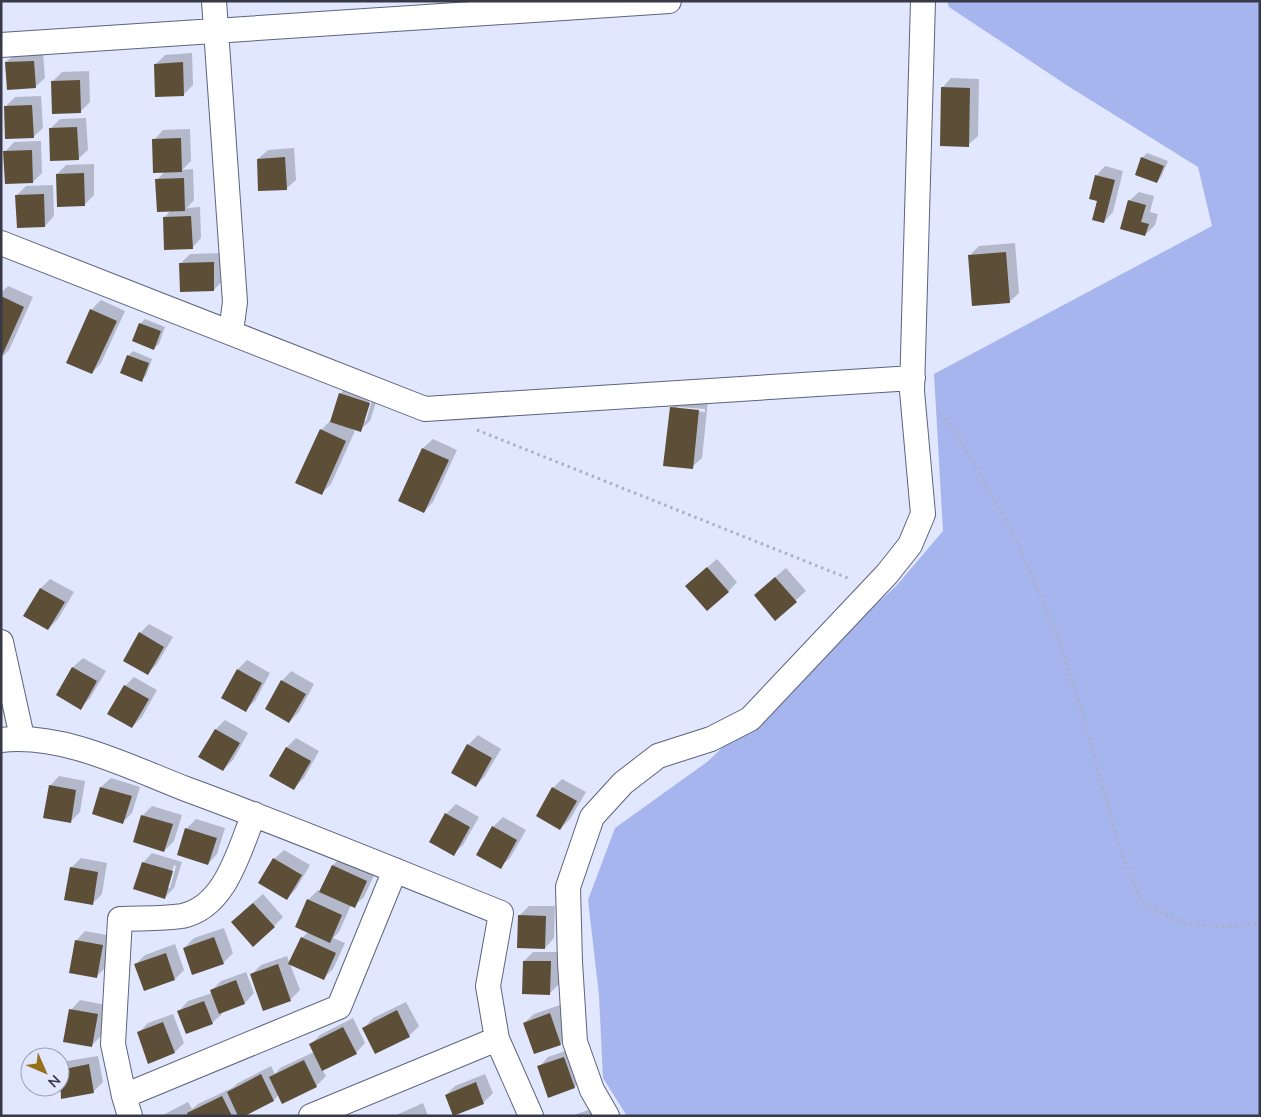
<svg xmlns="http://www.w3.org/2000/svg" width="1261" height="1117" font-family="Mulish,sans-serif">
<style>
.green{fill:#a6b5ee}
.shadow{fill:#0003;fill-rule:evenodd}
.building{fill:#5c4e37}
.lines{fill:none;stroke-linecap:round;stroke-linejoin:round}
.street-casing{stroke:#5d647d;stroke-width:26}
.path{stroke:#abb0c4;stroke-width:3;stroke-dasharray:2.5 4;stroke-linecap:butt}
.street{stroke:#fff;stroke-width:24}
</style>
<rect width="100%" height="100%" fill="#e0e7fe"/>
<path class="green" d="M947 1H1260V1116H627L603 1078 599 995 588 900 615 828 707 762 897 585 943 531 934 374 1212 226 1198 167 1068 86 949 7Z"/>
<path class="shadow" d="M43 52 45 78 35 87 6 62 16 53Z
M192 53 193 85 184 94 156 64 165 55Z
M89 71 90 102 80 112 52 82 62 72Z
M951 78 979 79 978 136 968 145 942 88Z
M41 96 43 128 33 137 5 107 15 97Z
M86 118 88 150 78 159 50 129 60 119Z
M190 129 191 161 182 170 193 169 194 200 187 208 200 207 201 238 192 248 164 218 171 210 157 180 165 171 154 140 163 130Z
M41 141 42 173 33 182 5 152 14 142Z
M294 148 296 180 286 189 258 159 268 150Z
M1147 153 1168 161 1161 177 1157 182 1142 158Z
M94 164V195L85 204 57 174 66 165Z
M1105 166 1123 171 1113 212 1104 222 1096 176Z
M53 185 54 216 45 226 17 195 26 186Z
M1139 192 1154 196 1150 212 1158 214 1155 225 1145 235 1129 201Z
M1015 243 1019 293 1009 302 969 256 979 246Z
M223 253V280L214 290 181 263 190 254Z
M8 286 33 297 9 350 1 358V293Z
M101 300 125 311 101 363 92 373 67 362 91 310Z
M145 319 165 327 159 344 154 348 134 340 141 323Z
M133 351 152 359 146 376 141 380 128 356Z
M350 384 379 393 370 421 360 430 349 427 355 431 331 484 322 493 321 430 331 420 340 394ZM371 396 373 397 366 421H363Z
M681 398 708 401 702 458 692 467 671 408ZM678 407 705 409V412L678 409Z
M433 439 457 450 433 502 424 512 399 501 423 448Z
M717 559 737 582 728 592 696 577Z
M786 568 806 591 775 619 765 586Z
M50 579 74 592 58 619 48 629 25 616 41 588Z
M149 624 173 637 157 664 147 674 140 633Z
M83 658 106 671 90 698 80 708 58 695 73 667Z
M247 660 270 673 255 701 245 710 238 669Z
M291 671 314 684 299 712 289 722 282 681Z
M134 677 157 690 142 717 132 727 125 686Z
M225 720 248 733 233 760 223 770 200 757 216 729Z
M478 735 501 749 485 776 476 786 468 745Z
M296 738 319 751 304 778 294 788 271 775 287 747Z
M59 776 85 781 80 812 71 821 50 786Z
M111 778 140 787 132 813 123 822 93 813 101 787Z
M562 779 586 792 570 819 560 829 553 788Z
M456 804 479 817 463 845 453 854 431 841 446 814Z
M152 806 182 815 174 841 164 851 143 815Z
M503 817 526 830 510 858 500 867 493 827Z
M196 819 225 828 217 854 208 864 186 829Z
M284 850 310 865 296 889 287 898 274 859Z
M152 853 182 862 174 888 165 897 143 863ZM174 865 176 866 170 888H167Z
M343 856 376 871 364 897 354 906 351 905 339 932 333 938 345 943 333 969 323 979 302 938 308 932V900L318 890 321 892 333 865Z
M81 858 107 863 102 894 92 904 71 868Z
M263 894 283 917 274 926 242 912Z
M529 906H555L554 938 545 948 519 916Z
M224 928 233 953 223 963 184 948 194 938Z
M85 931 112 936 106 967 97 976 76 941Z
M175 944 184 970 175 979 136 964 145 955Z
M533 952H560L559 984 550 993 524 961Z
M287 956 300 990 290 1000 251 975 261 965Z
M246 972 254 993 245 1003 221 1012 222 1014 212 1023 179 1011 188 1001 212 993 211 991 221 981Z
M80 1000 106 1005 101 1036 91 1046 71 1010Z
M406 1002 419 1026 409 1036 364 1028 373 1018Z
M560 1005 570 1034 560 1044 524 1023 534 1014Z
M173 1014 184 1043 175 1052 138 1033 148 1023Z
M353 1018 365 1043 356 1053 322 1069 326 1076 316 1086 279 1094 274 1100 242 1116H161L188 1102 192 1109 198 1104 232 1088 238 1083 271 1066 275 1074 280 1068 314 1052 310 1045 320 1035Z
M574 1048 584 1078 574 1087 539 1067 548 1057Z
M98 1056 103 1082 93 1092 62 1097 60 1068 67 1061Z
M485 1074 493 1093 484 1102 454 1115 446 1095 455 1086Z
M423 1103 428 1116H394Z
M597 1107 600 1116H571Z"/>
<path class="building" d="M34 61 36 88 7 90 5 62Z
M183 62 184 96 155 97 154 64Z
M80 80 81 113 52 114 51 81Z
M941 87 970 88 969 147 940 146Z
M32 105 34 138 5 139 4 106Z
M77 127 79 160 50 161 49 128Z
M181 138 182 172 153 173 152 139Z
M32 150 33 183 5 184 3 151Z
M285 157 287 190 258 191 257 159Z
M1141 157 1164 166 1157 183 1135 175Z
M84 173 85 206 57 207 56 174Z
M1095 175 1115 180 1104 223 1092 220 1097 201 1089 199Z
M184 178 185 211 157 212 155 179Z
M44 194 45 227 17 228 15 195Z
M1128 200 1146 205 1141 222 1149 224 1145 236 1120 229Z
M191 216 193 249 164 250 163 217Z
M1006 252 1010 303 972 306 968 255Z
M214 262V291L180 292 179 263Z
M1 296 24 307 1 358Z
M90 309 117 321 92 374 66 363Z
M139 323 161 331 154 350 132 341Z
M127 355 149 363 142 382 120 373Z
M339 393 370 403 361 432 330 422Z
M670 407 699 410 693 469 663 466Z
M320 429 346 441 322 495 295 483Z
M422 448 449 460 424 513 398 501Z
M707 567 729 592 707 611 685 586Z
M775 577 797 602 775 621 754 595Z
M40 588 65 602 48 630 23 616Z
M139 632 164 647 148 675 123 661Z
M72 667 97 681 81 710 56 695Z
M237 669 262 683 246 712 221 698Z
M281 680 306 694 289 723 265 709Z
M124 685 149 699 132 728 107 714Z
M215 729 240 743 223 771 198 757Z
M467 744 492 758 476 787 451 773Z
M286 747 311 761 294 790 269 776Z
M49 785 76 790 71 823 43 818Z
M100 787 132 796 123 824 92 814Z
M552 787 577 801 560 830 536 816Z
M445 813 470 827 454 856 429 842Z
M141 815 173 824 164 852 133 842Z
M492 826 517 840 501 869 476 855Z
M185 828 217 838 208 865 177 855Z
M273 858 302 875 287 900 258 883Z
M142 862 173 871 165 899 133 889Z
M332 865 367 881 355 908 319 892Z
M70 867 98 872 93 905 64 900Z
M307 899 342 915 330 943 295 927Z
M253 903 275 927 253 947 231 922Z
M518 915 546 916 545 949 517 948Z
M214 937 224 964 192 975 183 948Z
M301 937 336 953 324 980 288 964Z
M75 940 103 945 97 978 69 973Z
M166 953 175 980 144 991 134 964Z
M523 961H551L550 995 522 994Z
M278 964 291 1001 263 1011 250 974Z
M236 980 245 1004 219 1014 210 990Z
M204 1001 213 1024 186 1034 177 1011Z
M69 1009 98 1014 92 1047 63 1042Z
M397 1010 410 1037 375 1054 362 1028Z
M550 1013 561 1045 534 1054 523 1023Z
M163 1022 175 1053 148 1064 137 1032Z
M343 1027 357 1054 322 1071 309 1044Z
M564 1057 575 1088 548 1098 537 1066Z
M304 1060 317 1087 282 1104 269 1077Z
M89 1064 94 1093 61 1099 60 1070Z
M261 1074 274 1101 245 1116H238L227 1092Z
M476 1082 484 1104 453 1116 445 1095Z
M222 1096 232 1116H188L187 1113Z"/>
<g class="lines">
<defs>
<path id="street" d="M214 1 235 302 231 332
M1 45 669 1
M1 243 425 409 913 378
M1 642 22 737
M1 740C64 733 129 767 186 789 292 828 396 871 501 913L488 986 497 1039 531 1116
M124 1096 339 1007 395 870
M130 1116 124 1096 113 1044 120 919C140 918 162 919 182 916 226 907 239 850 254 814
M311 1116 497 1039
M607 1116 592 1090 575 1042 570 962 568 887 592 817 623 783 658 756 711 739 750 719 887 574 910 545 923 514 912 391 923 1"/>
</defs>
<use href="#street" class="street-casing"/>
<path class="path" d="M939 415 953 427 1015 537 1057 635 1083 715 1120 849 1142 903 1183 923 1229 927 1260 923
M477 430 850 579"/>
<use href="#street" class="street"/>
</g>
<rect width="1261" height="1117" fill="none" stroke="#373a46" stroke-width="5"/>
<g transform="translate(45 1072) rotate(135)"><circle r="24" fill="#e0e7fe" stroke="#9ca2b4"/>
<path d="M0-4L9 19L0 12L-9 19Z" fill="#976e19"/>
<text y="-8" font-size="14" font-weight="bold" text-anchor="middle" fill="#373a46">N</text>
</g>
</svg>
